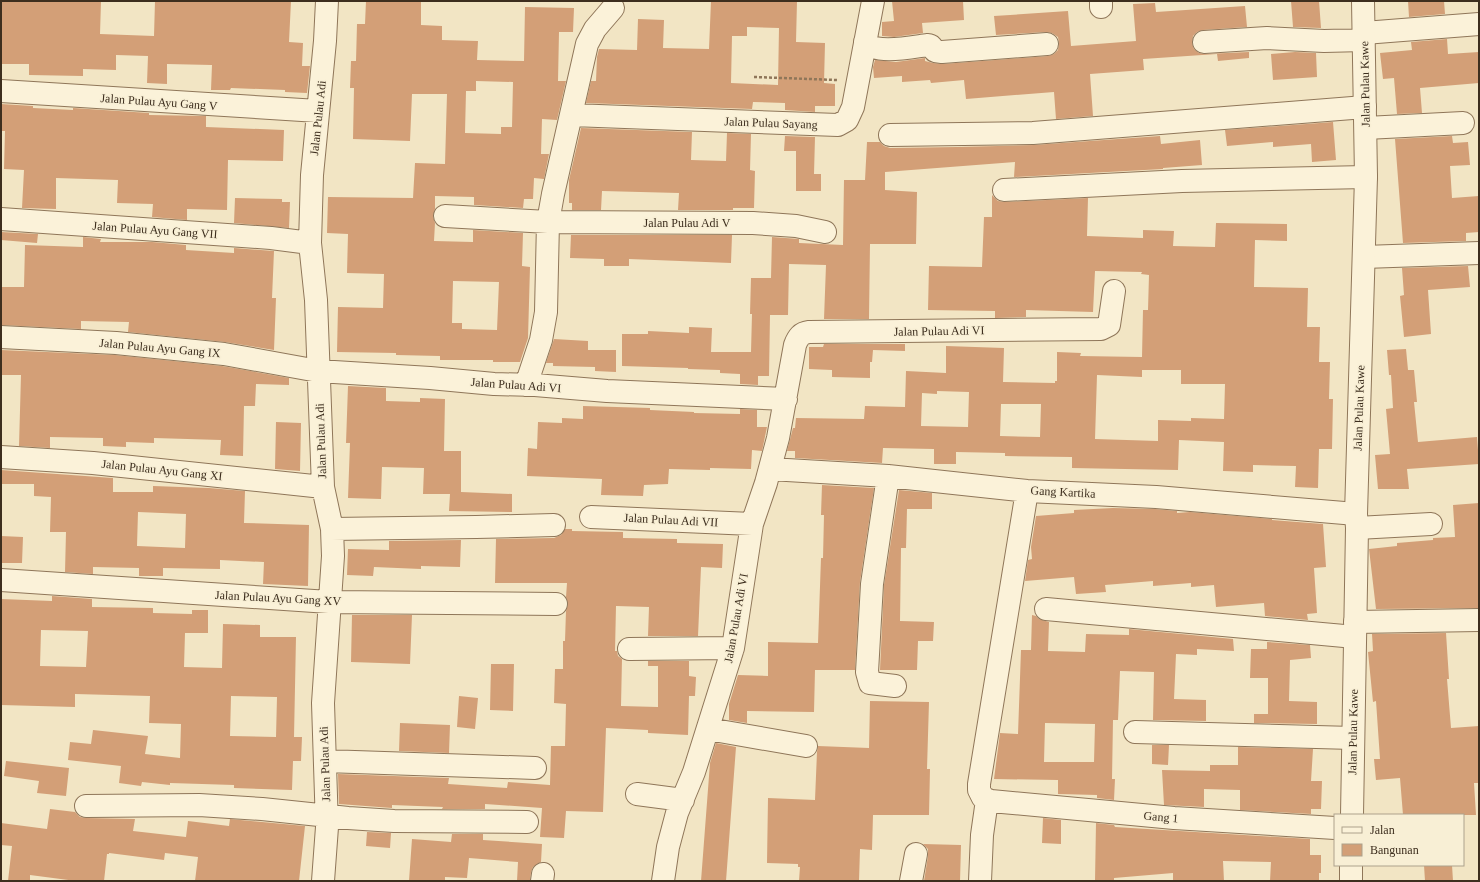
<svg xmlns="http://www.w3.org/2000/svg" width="1480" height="882" font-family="'Times New Roman',serif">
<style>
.building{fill:#d39f77;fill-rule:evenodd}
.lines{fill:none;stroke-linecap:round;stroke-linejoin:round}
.minor-casing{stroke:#8f7659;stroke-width:24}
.tertiary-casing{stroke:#8f7659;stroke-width:24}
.path{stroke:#8f7659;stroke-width:2.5;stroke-dasharray:3 2;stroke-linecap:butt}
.minor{stroke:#fbf2d9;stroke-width:22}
.tertiary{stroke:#fbf2d9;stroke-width:22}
.labels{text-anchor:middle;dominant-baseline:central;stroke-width:3;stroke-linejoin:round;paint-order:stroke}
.street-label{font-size:12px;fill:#3d2e1e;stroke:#f8efd5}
</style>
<rect width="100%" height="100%" fill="#f2e5c4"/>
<path class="building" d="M1 1H101L100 34 154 36 155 1H291L289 42 303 43 302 66H310L307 93 285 92V90L231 88 230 90H211L212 65 167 64V84L147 83 148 56 116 55V70L83 69V76L29 75V64H1Z
M366 1H421V25L442 26V40L478 41 477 60 524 61 525 7 574 8 573 32H559L558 81H566L557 120 542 119 541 154H549L544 179 534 178 533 199H524L523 208 474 205V197L435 196V209L433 216 435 223 434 241 473 242V230L523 233 522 266 530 267 528 338 520 362H493V360H440V356L396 355V353L337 352 338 307 383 308 384 274 347 273 348 234 327 233 328 197 413 198 415 163 445 164 447 94H412L410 141 353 139 354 88H350L351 61H356L357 24H365ZM476 81 513 82 512 127H501V134L465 133 466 91H476ZM453 281 499 282 497 330 462 329V323H452Z
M711 1H797L796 42 825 43 824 83 835 84V106H815V112L785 110V103L753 102 752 109 586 103 591 81H596L597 57 599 49 637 50 638 19 664 20 663 48 709 49ZM747 27 779 28 778 85 731 83 732 36H747Z
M892 1H963L964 20 922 23 923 33 894 37 882 36V22L894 21Z
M1291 1H1319L1321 28 1293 27Z
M1408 1H1444L1445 14 1409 17Z
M1155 3 1156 12 1245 6 1247 27 1203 30 1197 32 1193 36 1192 43 1194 49 1199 53 1205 54 1249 52V58L1218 61 1217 54 1143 59 1144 70 1090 74 1093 116 1056 119 1054 92 966 99 964 80 931 83 930 80 902 82V76L874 78 873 67 875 60 896 62 925 58V61L933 63 943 64 1048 56 1054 54 1058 50 1059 43 1058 37 1052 33 1046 32 996 35 994 16 1068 11 1071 46 1136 41 1133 4Z
M1447 39 1448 54 1479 52V83L1420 88 1422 113 1397 114 1394 78 1383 79 1380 53 1412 50 1411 42Z
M1295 52 1316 53 1317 77 1273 80 1271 54Z
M1 104 33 106V108L73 110V108L149 113V115L206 116V127L284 130 283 161 228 160 227 210 187 209V220L152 217 153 204 117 203 118 180 56 178V209L22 208 24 170 4 169 5 131H1Z
M1333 122 1336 160 1312 162 1311 144 1273 147V142L1227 146 1225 130Z
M581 128 692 132 691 160 726 161 727 133 751 134 750 170 755 171 754 208H733V210H678L679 193 602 191 601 210H572V203H569V180Z
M785 136 815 137 814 174H821V191H796V151H784Z
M1160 136 1161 144 1200 140 1202 165 1163 168V169L1014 177 1015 162 885 172V190L917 192 916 244H870L869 319H824L826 265 789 264 788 315H770L769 376H758V385L740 384V374L720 373V370L688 369V368L622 366V334H648V331L689 333V327L712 328 711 352H751L752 314H750L751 278H771L772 237 799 239V243L843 245 844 180H865L867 142H880L884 146 890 148 957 147 1034 145Z
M1452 136 1453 143 1468 142 1470 165 1450 166 1452 198 1479 196V232L1466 233V241L1403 243 1395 139Z
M992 195 998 201 1005 202 1088 198 1087 236 1143 238V230L1174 231 1173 246 1215 247 1216 223 1287 224V241L1255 240 1254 287 1308 288 1307 327H1320L1319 362H1330L1329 399H1333L1332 449H1319L1318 488 1295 487 1296 466 1253 465V472L1223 471 1224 442 1179 440 1178 470 1072 468V457L1005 456V453L956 452V464H934V449L883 448 882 463 795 458V451H787L793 428H795L796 418 864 419 865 406 905 407 906 371 946 373V346L1004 348 1003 382 1055 383V381H1057V352L1081 353 1080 356 1142 357 1143 310H1148L1149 275 1141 274 1142 272 1095 271 1093 312 1026 310V317L995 318V311L928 310 929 266 982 267 984 217H992ZM1142 370H1181V384H1225L1224 419 1191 418V421L1158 420V441L1095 439 1097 375 1142 377ZM937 391 969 392 968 427 921 426 922 393 937 394ZM1001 404H1041L1040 437 1000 436Z
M235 198 282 199V202H290L289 228 234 223Z
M1 232 38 234 37 243 1 240Z
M571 235H732L731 263 629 259V266H604V259L570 258Z
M83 237 101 239 100 242H152L186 245V250L234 253V248L274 251 272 298H276L274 350 225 342 128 332 129 322 81 321V329L1 325V287H24L25 245 83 247Z
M1468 266 1470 287 1428 290 1431 334 1404 337 1400 296 1404 295 1402 268Z
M554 339 588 341V350H616V372L595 371V367L553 366V363H546Z
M824 344H905V351L873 350 872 362H870V378L832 377V370L809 369V347H823Z
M1406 349 1408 370H1414L1417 402H1414L1418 442 1477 437 1479 464 1407 469 1409 489H1378L1375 455 1390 454 1386 409 1393 408 1391 375H1389L1387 350Z
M1 350 115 355 222 366 289 378V385L256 384 255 406H244L243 456 220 455 221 440 154 438V443L126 442V447L103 446V438L50 437V448L19 446 21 375H1Z
M348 386 386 388V401L420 402V398L445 399 444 451H461V492L512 494V512L449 511 450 494H423L424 468 382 467 381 499 348 498 350 443H346Z
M583 406 650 408V410L694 412V413L740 414V409L757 410V427H767L762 451 752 450 751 469 710 468V470L669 469 668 484 644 485 643 496 601 495 602 479 527 476 528 448 537 449 538 422 562 423V418L583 419Z
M276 422 301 423 300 471 275 469Z
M1 470 113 478V492H153V486L209 488 245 491 244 523 309 525 308 586 263 584 264 562 220 560V569L163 568V576H139V568L93 567V574L65 572 66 532H50L51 497 34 496V484H1ZM138 512 186 514 185 548 137 546Z
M822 485 874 488 860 582 855 670H815L814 712 747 711V723L729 720V704L738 675 768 676V642L818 643 821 558H823L824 515H821Z
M899 490 932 493V509H907L906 548H901L900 621 934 622 933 641H918L917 670H880L884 585Z
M1479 503V608L1376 609 1369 549 1397 546V543L1433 540V538L1455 537 1453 505Z
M1113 508 1155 509 1177 511V513L1190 512 1272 519V520L1323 524 1326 567 1314 568 1317 613 1307 614 1308 620 1265 616 1264 603 1216 607 1214 585 1191 587V583L1153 586V581L1105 585 1106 592 1076 594 1074 577 1025 581 1028 560 1032 559 1031 547 1036 516 1074 513V510Z
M565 529H572V531L623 532V538L677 539V543L723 544 722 568 701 567 698 636H648L649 607 616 606 615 651H617L618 656 622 659 621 706 658 707V666H648V661H689V676L696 677 695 696H689L688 735 648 733V730L606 728 603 812 566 811 564 838 540 837 542 808 485 804V809H442L443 807 392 805V808L339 804 338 774 449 778 448 784 507 788 508 782 550 785 551 746H565L566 704 554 703 555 669H563V641H565L566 611 568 604 566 597 567 583H495L496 539 554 538 561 535Z
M1 536 23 537 22 563H1Z
M461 540 460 567 421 566V569L374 567 373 576 347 575 348 549 389 550V541Z
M52 596 92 599V607L153 608V613L192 614V610H208V633H185L184 667 222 668 223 624 260 625V637H296L294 737H302L301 761H293L292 790 234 788V785L170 783V785L142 782 141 786 119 783 121 766 68 760 70 742 91 744 93 730 148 736 145 754 180 758 181 724 149 723 150 696 75 694V707L1 705V599L52 601ZM41 630 88 631 86 667 40 666ZM231 696 277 697 276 737 230 736Z
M352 615H412L410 664 351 662Z
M1032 615 1036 616 1039 619 1049 622 1048 651 1085 652 1086 634 1129 635V629L1233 639 1234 651 1197 649V655L1176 654 1174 699 1206 700V721L1153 720 1154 672 1120 671 1118 720H1113L1112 779H1115L1114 800 1097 798V795L1058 794V780L994 779 1000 733 1018 734 1021 650H1031ZM1045 723 1095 724 1094 762H1044Z
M1446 633 1449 679H1447L1451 728 1479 726V783H1474L1476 815H1403L1400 778 1376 780 1374 759H1380L1376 701 1373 702 1368 652 1373 651 1372 634Z
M1267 642 1310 645 1311 658 1290 660 1289 701 1317 702V724L1254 723V714H1268V678H1250L1251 649H1267Z
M491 664H514L513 711 490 710Z
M459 696 478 698 475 729 457 727Z
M870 701 929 702 927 769H930L929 815H873L872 850 860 849 859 881H799L800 867H798V864L767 863 768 798 815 800 817 752 818 746 869 748Z
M400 723 450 725 449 753 399 751Z
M716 743 736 747 726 881H701L710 763Z
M1152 745H1169L1168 765 1152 764Z
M1238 747 1313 749 1311 781H1322L1321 809H1311V814L1240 810V790L1204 789V807L1164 805 1162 770 1210 771V765H1238Z
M6 761 69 768 66 796 37 793 39 781 4 776Z
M50 809 75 812 80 817 86 818 135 819 133 831 186 837 188 821 229 826 230 819 305 826 299 881H195L198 857 165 853 164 860 109 853V854H107L104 881H76L30 875V881H8L12 846 1 845V823L47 829Z
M1043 818 1061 820V844L1042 843Z
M1096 823 1114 825 1115 827 1310 839V855H1321V873H1319V881H1270L1271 862 1223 861 1224 881H1173V873L1114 878V881H1095Z
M367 832 391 833 390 848 366 846Z
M452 834H483V840L542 844 541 862 533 867 531 872 530 881H517L518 862 469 858 467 878 445 877V881H409L412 839 451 842Z
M923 844 961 845 960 881H924L928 856V849Z
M1424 865H1452L1453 881H1425Z"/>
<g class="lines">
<defs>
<path id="minor" d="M1101 1V7
M1364 33 1479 24
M865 42C876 55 912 47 928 45L931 46 935 51 942 52 1047 44
M1204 42 1267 38 1324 41 1364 40
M1 91 318 111
M572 115 838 125 847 120 853 107 873 1
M1366 128 1463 123
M890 135 1033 133 1365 107
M1004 190 1182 181 1366 177
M445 216 548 222 753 223 796 226 825 232
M1 219 271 238 310 243
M1364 257 1479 253
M1 337 116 343 224 354 318 371 430 378 494 384 535 385 607 391 786 399
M526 385 541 340 546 312 548 222 553 194 587 44 595 29 613 8
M1 457 93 463 323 487
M770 469 888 476 1027 491 1156 497 1356 514
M888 476 872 584 867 672 870 683 895 686
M1027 491 979 784V790L983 798 991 801 1174 818 1335 828
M591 517 752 524
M1357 528 1431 524
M332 529 476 527 554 525
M1 580 329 602 556 604
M1046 609 1355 637
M1355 622 1479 620
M629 649 733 648
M708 729 806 746
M1135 732 1353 738
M325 761 535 768
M637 794 683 800
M86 806 199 805 262 809 348 818 394 821 527 822
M323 881 327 827 323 703 333 556 332 529 323 487 316 300 310 243 312 175 325 41 327 1
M542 881 543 874
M663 881 668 847 677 813 694 772 733 648 752 524 766 483 778 438 795 345C798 337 801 333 809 332L1101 329 1109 325 1114 291
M911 881 916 854
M980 881 982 835 987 800"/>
<path id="tertiary" d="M1352 815 1357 528 1356 514 1366 177 1363 1
M1351 881V865"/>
</defs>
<use href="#minor" class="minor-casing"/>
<use href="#tertiary" class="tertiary-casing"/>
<path class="path" d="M754 77 837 80"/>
<use href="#minor" class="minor"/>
<use href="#tertiary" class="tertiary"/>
</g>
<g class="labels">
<g class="street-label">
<text transform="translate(1365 84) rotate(-91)">Jalan Pulau Kawe</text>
<text transform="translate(159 102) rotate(4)">Jalan Pulau Ayu Gang V</text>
<text transform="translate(318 118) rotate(-84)">Jalan Pulau Adi</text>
<text transform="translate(771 123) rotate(2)">Jalan Pulau Sayang</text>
<text x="687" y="223">Jalan Pulau Adi V</text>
<text transform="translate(155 230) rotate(4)">Jalan Pulau Ayu Gang VII</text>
<text transform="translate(939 331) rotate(-1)">Jalan Pulau Adi VI</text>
<text transform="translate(160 348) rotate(5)">Jalan Pulau Ayu Gang IX</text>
<text transform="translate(516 385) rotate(4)">Jalan Pulau Adi VI</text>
<text transform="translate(1359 408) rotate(-88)">Jalan Pulau Kawe</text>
<text transform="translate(321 441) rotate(-92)">Jalan Pulau Adi</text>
<text transform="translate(162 470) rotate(6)">Jalan Pulau Ayu Gang XI</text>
<text transform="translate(1063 492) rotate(3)">Gang Kartika</text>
<text transform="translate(671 520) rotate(3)">Jalan Pulau Adi VII</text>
<text transform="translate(278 598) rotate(3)">Jalan Pulau Ayu Gang XV</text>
<text transform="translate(736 618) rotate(-80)">Jalan Pulau Adi VI</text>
<text transform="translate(1353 732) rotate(-89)">Jalan Pulau Kawe</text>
<text transform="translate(325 764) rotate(-92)">Jalan Pulau Adi</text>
<text transform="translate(1161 817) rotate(5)">Gang 1</text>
</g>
</g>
<rect width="1480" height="882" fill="none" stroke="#3d2e1e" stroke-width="4"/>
<rect x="1334" y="814" width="130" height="52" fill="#f8efd5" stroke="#ada28c"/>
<rect x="1342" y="827" width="20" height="6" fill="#fbf2d9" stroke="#ada28c"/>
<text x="1370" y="834" font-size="12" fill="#3d2e1e">Jalan</text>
<rect x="1342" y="844" width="20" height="12" fill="#d39f77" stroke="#ada28c"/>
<text x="1370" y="854" font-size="12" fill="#3d2e1e">Bangunan</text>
</svg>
